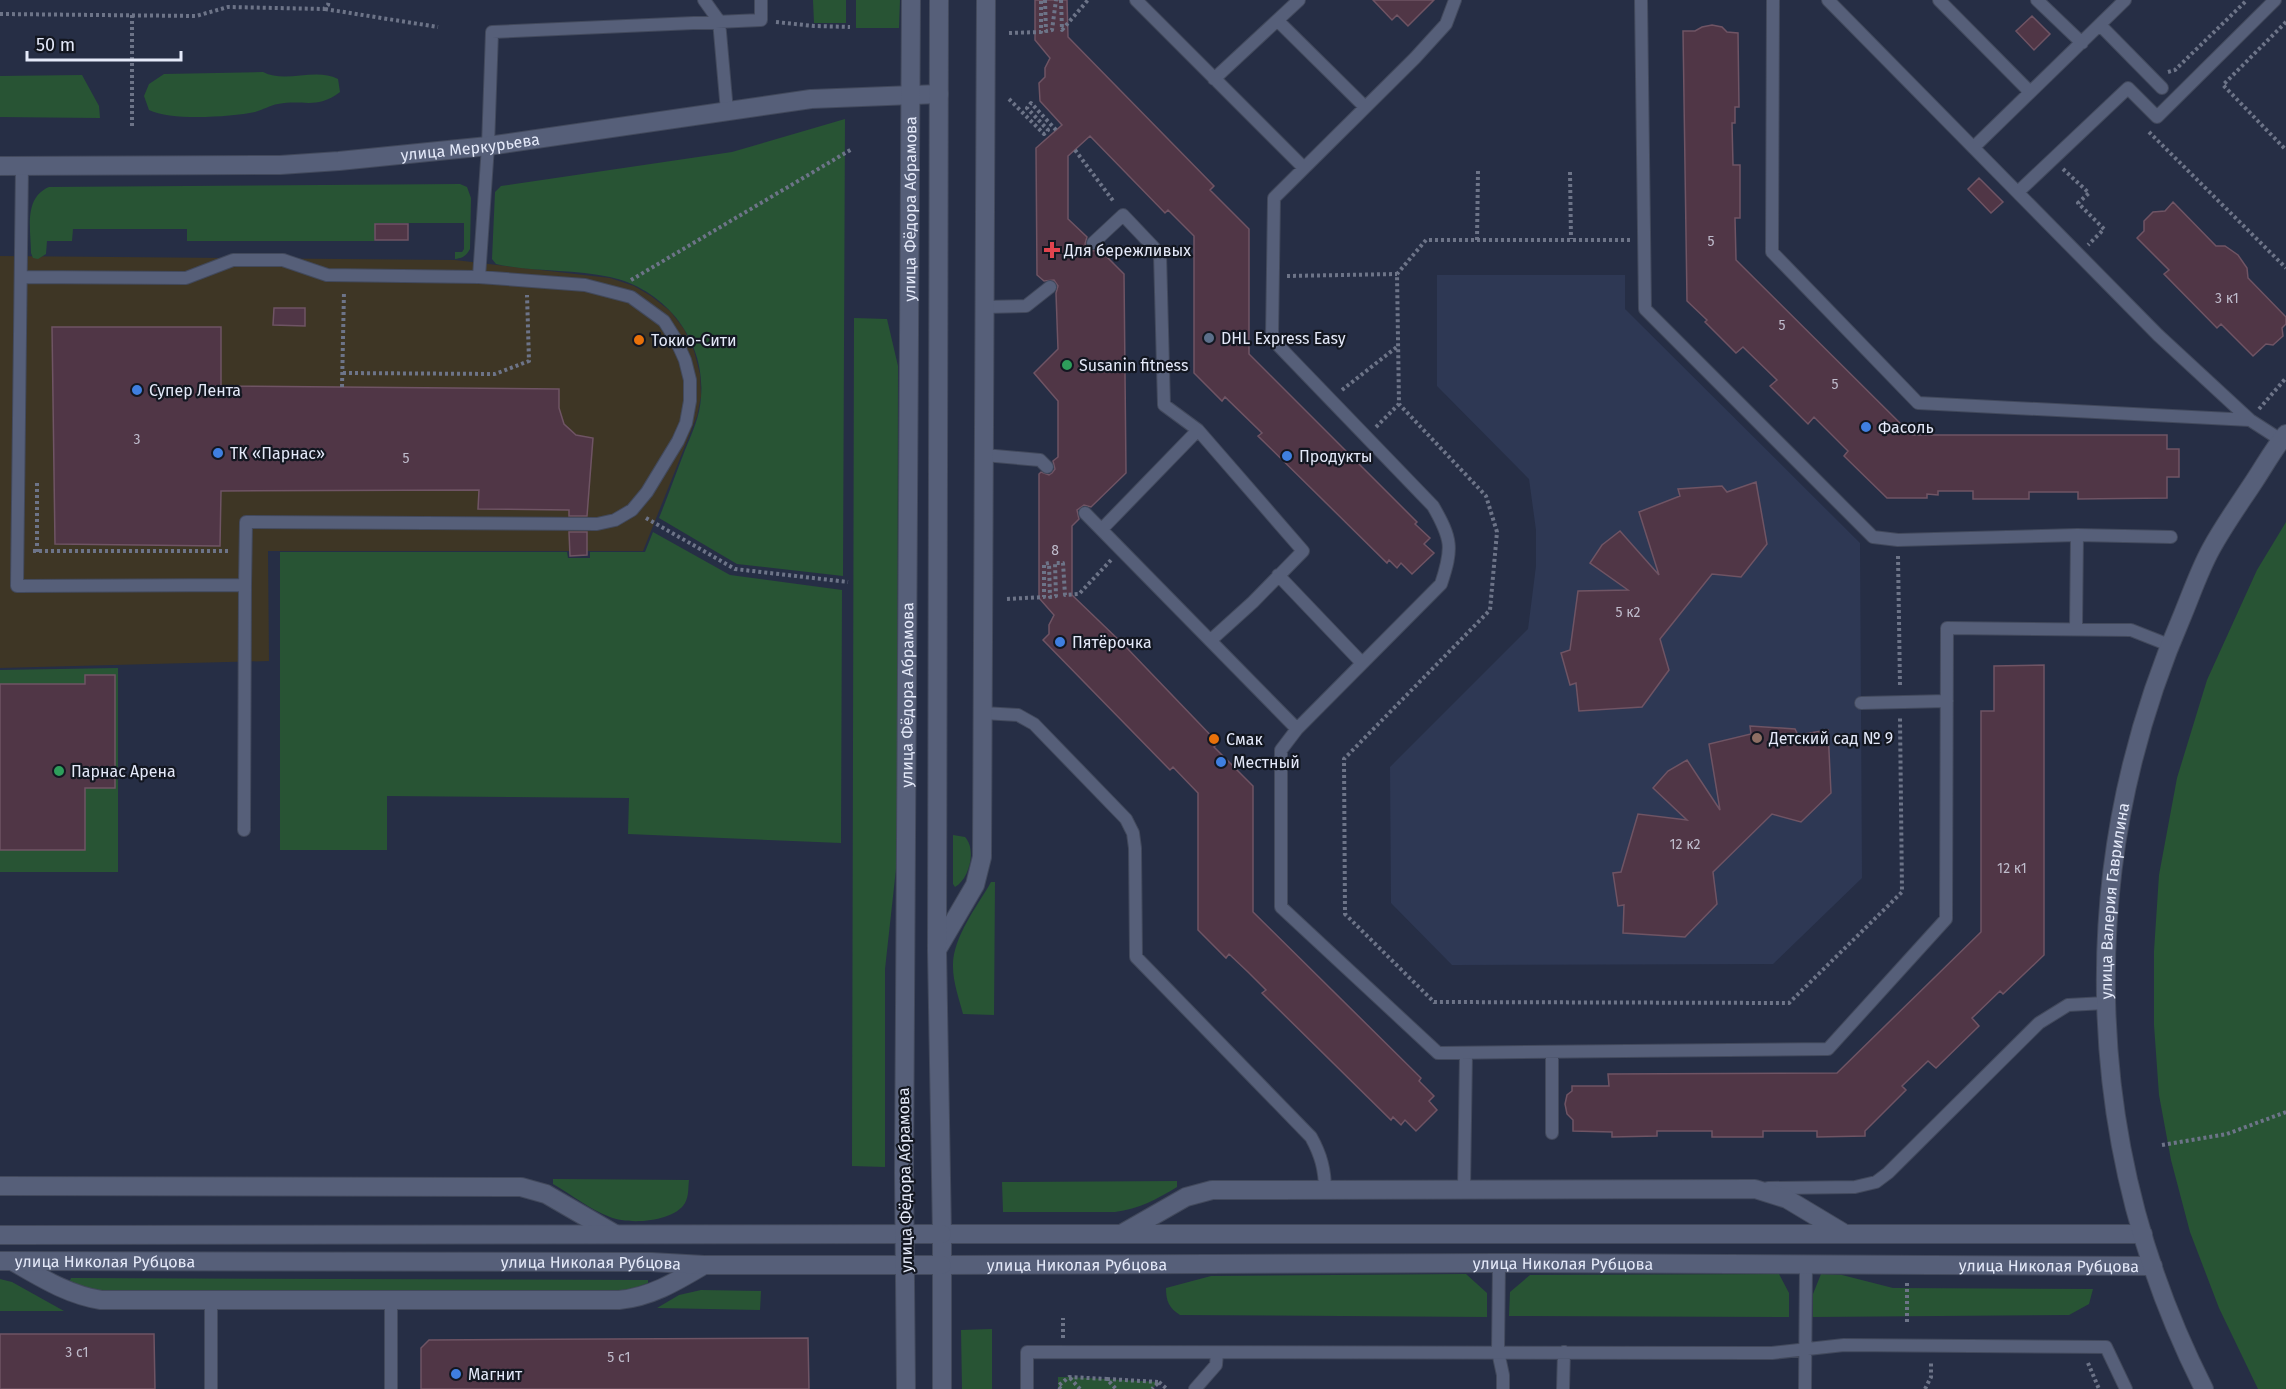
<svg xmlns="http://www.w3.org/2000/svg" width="2286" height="1389" font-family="'Fira Sans',sans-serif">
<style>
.commercial{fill:#3e3625}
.built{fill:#2e3854}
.green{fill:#285434}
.building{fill:#503646;stroke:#6f5464;stroke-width:1.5}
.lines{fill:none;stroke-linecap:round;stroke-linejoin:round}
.service-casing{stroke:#42495c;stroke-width:14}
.minor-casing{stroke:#42495c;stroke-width:20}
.tertiary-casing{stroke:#42495c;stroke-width:20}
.path{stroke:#6d7488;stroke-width:4;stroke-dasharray:3 3;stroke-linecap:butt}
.service{stroke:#565f79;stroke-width:12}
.minor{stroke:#565f79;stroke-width:18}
.tertiary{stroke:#565f79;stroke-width:18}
.health-dot{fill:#e0444e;stroke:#131721;stroke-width:2}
.service-dot{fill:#5c6f8a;stroke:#131721;stroke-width:2}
.food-dot{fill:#e8710a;stroke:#131721;stroke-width:2}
.leisure-dot{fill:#2e9e5b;stroke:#131721;stroke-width:2}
.shop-dot{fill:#3f7fe0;stroke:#131721;stroke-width:2}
.education-dot{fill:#8d6e63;stroke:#131721;stroke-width:2}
.labels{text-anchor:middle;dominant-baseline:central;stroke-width:4.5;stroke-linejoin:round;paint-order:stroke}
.number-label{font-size:14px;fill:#bfbccc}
.street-label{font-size:16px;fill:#e4e9f9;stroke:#131721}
.poi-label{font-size:16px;fill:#e4e9f9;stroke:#131721;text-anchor:start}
</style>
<rect width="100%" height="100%" fill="#262e45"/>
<path class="commercial" d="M0 256 455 260 610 278 634 286 651 296 670 311 684 329 694 351 700 374 701 396 697 416 643 551H268L269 661 0 668Z"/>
<path class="built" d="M1437 275H1625V309L1860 543 1862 878 1773 964 1452 965 1391 903 1390 767 1528 629 1536 566V530L1529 479 1437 386Z"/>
<path class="green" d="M813 0H846V23H814Z
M856 0H900L899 28H856Z
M263 72C286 84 315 67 338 79L340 92C316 110 304 99 278 104 270 105 263 110 255 112 230 117 171 121 149 110L144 96 149 84 164 74Z
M82 75 99 106 100 118 0 117V76Z
M845 119 843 576 737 564 659 518C668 496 676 473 685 450 692 433 700 416 701 397 706 340 665 289 610 277 572 269 533 272 496 264L492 259 495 192 501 186 732 152Z
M460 184 467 187 471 198 470 249C466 256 463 258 455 259V252H462L464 249V223H375L374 241H187V229H73L72 241H47L46 254 38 259 33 258 31 253C31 230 23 198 49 187Z
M854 318 887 319 898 366 897 860 885 969V1167L852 1166Z
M2286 522V1389H2258L2219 1308 2190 1232 2171 1160 2159 1095 2154 1025V951L2159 875 2177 778 2207 680 2257 570Z
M653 532 730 575 842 590 841 843 628 834 629 798 387 796V850H280V552H567L568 558H590V552H645Z
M118 668V872H0V670Z
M953 835 965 837C977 850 969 879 955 887L953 884Z
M991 882H995L994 1015 963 1014C959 999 953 982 953 967 952 938 977 907 991 882Z
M553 1179 689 1180C688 1188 689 1196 685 1203 674 1222 629 1225 610 1217 591 1210 572 1195 553 1184Z
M1177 1181V1187C1157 1199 1139 1209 1115 1212H1003L1002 1182Z
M1466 1274 1487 1293V1317L1180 1315C1169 1308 1166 1301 1166 1288L1211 1276Z
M1779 1274 1789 1293V1317L1509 1316 1510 1292 1530 1275Z
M1821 1274 1842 1275 1893 1288 2093 1289 2089 1304 2069 1315 1813 1317V1294Z
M71 1278 648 1280V1283L632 1289 614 1291 95 1290 83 1289 69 1283Z
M0 1279 12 1282 64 1311H0Z
M701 1290 761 1291 760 1310 657 1308 679 1295Z
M992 1329V1389H962L961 1330Z
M1058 1377H1069L1159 1382 1152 1389H1058Z"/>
<path class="building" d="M1035 0H1067L1068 37 1214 186 1210 190 1249 229V354L1417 522 1415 524 1430 538 1424 544 1434 553 1412 574 1401 563 1397 568 1389 560 1387 563 1258 436 1262 433 1225 397 1222 401 1194 373V236L1168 210 1165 213 1090 136 1068 156V219L1087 237 1085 244 1087 249 1094 251 1099 249 1124 274 1126 473 1091 507 1084 505 1077 510 1079 519 1072 526V595L1125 646 1218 743 1214 747 1253 786V912L1421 1078 1419 1081 1434 1096 1429 1101 1437 1110 1416 1131 1405 1120 1401 1125 1393 1117 1391 1120 1262 993 1266 990 1248 972 1229 954 1226 958 1198 930V793L1173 767 1170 770 1043 640 1049 634V625L1054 615 1039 598V474L1041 472 1049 475 1052 473 1055 469 1053 461 1058 457V401L1034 373 1058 349 1056 293 1058 286 1054 280 1044 281 1037 275 1036 148 1062 125 1040 101 1039 83 1045 77V68L1050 58 1035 40Z
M1373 0H1434L1408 26 1397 15 1392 20Z
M2032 16 2050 34 2034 50 2016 31Z
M1712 25 1722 27 1727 32 1738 33 1739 107H1735V123H1732L1733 165H1740V218H1735L1736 260 1912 435H2167V449H2179V477H2167V498L2078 499V492H2029V499H1973V491H1938V495L1927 494V498H1887L1844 456 1848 451 1814 417 1808 424 1770 386 1777 380 1743 347 1736 353 1705 322 1707 320 1687 301 1683 31H1695L1702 27Z
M1979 178 2003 202 1991 213 1968 189Z
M2173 202 2216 246H2225L2238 255 2247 268 2248 278 2286 317V324L2282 328 2283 336 2273 345 2266 344 2253 356 2221 324 2217 328 2164 274 2169 270 2137 238 2144 231V221L2153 212 2165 211Z
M375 224H408V240H375Z
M274 308H305V326L273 325Z
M52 327H221V386L559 389V408L564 424 576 435 593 438 587 516H569V510L478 509 479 490 221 491 220 546 55 544Z
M1756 482 1767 544 1741 577 1712 574 1660 639 1669 670 1642 707 1579 711 1576 683 1570 685 1561 653 1570 650 1578 591 1628 590 1590 563 1602 545 1620 531 1659 575 1639 512 1680 496 1678 489 1722 486 1727 492Z
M569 532H587V555L570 556Z
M2044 665V955L2003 994 2000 991 1972 1018 1979 1026 1936 1068 1928 1061 1902 1086 1906 1090 1865 1131V1136L1817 1137V1131H1763V1137H1712V1131H1657V1136L1612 1137V1132L1573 1131V1120L1567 1114 1565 1104 1567 1095 1572 1091V1086H1609L1608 1074 1837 1073 1981 932V711H1994V666Z
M85 675H115V788H85V850H0V684H85Z
M1750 726 1795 729 1798 735 1828 730 1831 793 1801 822 1772 814 1713 872 1717 904 1685 937 1623 933 1624 905 1618 906 1613 873 1621 872 1638 814 1687 820 1653 788 1668 771 1687 760 1720 810 1709 744 1751 734Z
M0 1334H154L155 1389H0Z
M808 1338 809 1389H421V1348L429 1340Z"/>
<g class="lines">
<defs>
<path id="service" d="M704 0 719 21 727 111
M1136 0 1304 168
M1455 0 1446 24 1415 58 1274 198 1272 339 1433 506C1452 539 1453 548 1441 584L1297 729 1281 750V907L1438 1053 1828 1049 1946 919 1947 628 2131 630 2169 645
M1641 0 1645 309 1873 537 1898 540 2077 535 2171 537
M1773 0 1772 252 1918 403 2250 420
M1828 0 2158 335 2250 420 2281 440
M1939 0 2030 92
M2037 0 2082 43
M1278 21 1365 107
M2100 25 2162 88
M1214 79 1299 0
M1974 147 2125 0
M22 166 17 586 245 585 246 522 597 524 615 520 632 510 647 492 678 441 686 423 690 401V380L685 360 676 340 664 321 631 297 585 285 479 277 327 275 283 260H233L186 278 22 277
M2018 192 2128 88 2157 117 2275 0
M1093 243 1123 215 1160 254 1164 405 1198 430 1303 551 1253 602 1211 640
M479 277 488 146 492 32 761 20V0
M984 307 1026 306 1050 287
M984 455 1040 460 1047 467
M1085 513 1297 729
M1102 529 1198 430
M1278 575 1362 663
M2076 628 2077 535
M1861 703 1947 701
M983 713 1018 715 1034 724 1126 819 1133 833 1135 848 1136 957 1311 1137C1321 1155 1325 1170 1325 1190
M244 830 245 585
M1552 1133V1052
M1768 1188 1855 1187 1876 1182 1888 1173 2039 1023 2068 1005 2105 1003
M1464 1190 1466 1053
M1499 1263 1498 1352 1503 1375V1389
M211 1389V1299
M391 1389V1299
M1027 1389V1352L1772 1353 1844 1345 2106 1347 2126 1389
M1195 1389 1216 1365 1217 1353
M1563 1389 1564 1352
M1805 1389 1806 1265"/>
<g id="minor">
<path id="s1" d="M0 166 280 165 339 161 488 146 811 99 939 94"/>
<path d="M937 950 975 885 982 857 986 0"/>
<path d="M0 1186 521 1187 546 1194 615 1234"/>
<path d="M1123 1233 1186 1197 1212 1190 1755 1189 1787 1199 1842 1232"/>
<path d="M942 1234H2143"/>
<path d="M12 1261C40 1277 68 1295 101 1300H619C651 1297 677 1281 704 1265"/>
<path id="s2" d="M942 1265 1499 1263 2153 1266"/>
<path id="s3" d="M2204 1389C2080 1144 2074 865 2183 614 2192 592 2200 569 2211 549 2224 525 2240 503 2255 480 2265 465 2274 448 2286 434"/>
</g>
<g id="tertiary">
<path d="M939 0 937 950 942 1234V1389"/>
<path d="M0 1235 942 1234"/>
<path id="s4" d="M0 1261 651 1262 704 1265H942"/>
<path id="s5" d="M906 1389 904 1174 911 0"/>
</g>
</defs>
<use href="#service" class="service-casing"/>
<use href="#minor" class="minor-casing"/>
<use href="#tertiary" class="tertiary-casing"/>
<path class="path" d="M1045 0 1046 31 1052 30 1056 0
M1061 0 1062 30 1088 0
M325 9 438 27
M0 14 196 16 228 7 324 9 328 5 329 0
M132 15V128
M776 22 814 26 850 27
M2286 22 2223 85 2286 150
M1009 33 1041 32V0
M2168 72 2175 70 2247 0
M1009 99 1044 134 1048 130 1027 108 1031 103 1056 130
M2149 132 2286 268
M1075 150 1114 202
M2063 169 2089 193 2078 203 2104 229 2088 245
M1570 172 1571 239
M1477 240 1478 171
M1630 240H1426L1397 274 1399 404 1486 496 1497 532 1490 610 1344 759 1345 914 1434 1002 1789 1003 1902 892 1900 718
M1287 276 1397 274
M631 280 852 149
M343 373 495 374 529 361 527 295
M342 387 344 291
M1342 390 1398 346
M2259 409 2286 378
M1376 427 1399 404
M37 483V552
M646 518 735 569 848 582
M33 551H230
M1898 556 1900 686
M1007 599 1044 597V564L1049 563 1050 597 1056 596 1055 563H1063L1065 595 1079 594 1111 560
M2162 1145 2227 1134 2286 1112
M1907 1283V1323
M1063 1338V1318
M2088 1363 2099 1389
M1070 1378 1080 1389
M1107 1379 1159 1382 1152 1389
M1159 1382 1167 1389
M1061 1389 1058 1386 1069 1377 1107 1379 1116 1389
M1925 1389 1931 1377V1361"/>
<use href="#service" class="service"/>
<use href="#minor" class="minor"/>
<use href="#tertiary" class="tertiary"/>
</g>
<path class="health-dot" d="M1049 241h6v6h6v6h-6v6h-6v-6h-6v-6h6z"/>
<circle class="service-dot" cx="1209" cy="338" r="6"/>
<g class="food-dot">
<circle cx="639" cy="340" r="6"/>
<circle cx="1214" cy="739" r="6"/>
</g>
<g class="leisure-dot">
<circle cx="1067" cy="365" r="6"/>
<circle cx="59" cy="771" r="6"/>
</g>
<g class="shop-dot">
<circle cx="137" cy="390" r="6"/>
<circle cx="1866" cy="427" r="6"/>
<circle cx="218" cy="453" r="6"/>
<circle cx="1287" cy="456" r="6"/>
<circle cx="1060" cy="642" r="6"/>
<circle cx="1221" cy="762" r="6"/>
<circle cx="456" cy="1374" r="6"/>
</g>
<circle class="education-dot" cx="1757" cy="738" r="6"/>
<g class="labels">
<g class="number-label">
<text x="1711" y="241">5</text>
<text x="2227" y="298">3 к1</text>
<text x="1782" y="325">5</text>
<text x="1835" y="384">5</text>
<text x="137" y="439">3</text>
<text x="406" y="458">5</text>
<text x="1055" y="550">8</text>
<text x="1628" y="612">5 к2</text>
<text x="1685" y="844">12 к2</text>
<text x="2012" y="868">12 к1</text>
<text x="77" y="1352">3 с1</text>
<text x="619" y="1357">5 с1</text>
</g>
<g class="street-label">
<text stroke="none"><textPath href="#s1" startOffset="471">улица Меркурьева</textPath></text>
<text stroke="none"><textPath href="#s5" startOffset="1180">улица Фёдора Абрамова</textPath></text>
<text stroke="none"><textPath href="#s5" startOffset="694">улица Фёдора Абрамова</textPath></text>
<text stroke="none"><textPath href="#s3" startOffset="504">улица Валерия Гаврилина</textPath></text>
<text transform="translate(905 1180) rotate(-91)">улица Фёдора Абрамова</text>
<text stroke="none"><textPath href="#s4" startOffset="105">улица Николая Рубцова</textPath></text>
<text stroke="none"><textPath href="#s4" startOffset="591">улица Николая Рубцова</textPath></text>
<text stroke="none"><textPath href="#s2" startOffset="621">улица Николая Рубцова</textPath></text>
<text stroke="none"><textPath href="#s2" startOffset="135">улица Николая Рубцова</textPath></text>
<text stroke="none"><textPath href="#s2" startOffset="1107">улица Николая Рубцова</textPath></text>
</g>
<g class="poi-label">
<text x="1064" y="250">Для бережливых</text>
<text x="1221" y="338">DHL Express Easy</text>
<text x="651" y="340">Токио-Сити</text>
<text x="1079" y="365">Susanin fitness</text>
<text x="149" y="390">Супер Лента</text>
<text x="1878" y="427">Фасоль</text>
<text x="230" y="453">ТК «Парнас»</text>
<text x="1299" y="456">Продукты</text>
<text x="1072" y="642">Пятёрочка</text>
<text x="1769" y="738">Детский сад № 9</text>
<text x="1226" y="739">Смак</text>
<text x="1233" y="762">Местный</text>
<text x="71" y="771">Парнас Арена</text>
<text x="468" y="1374">Магнит</text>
</g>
</g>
<path d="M27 51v9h154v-9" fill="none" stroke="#e4e9f9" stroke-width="3"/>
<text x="36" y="51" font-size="18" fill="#e4e9f9" stroke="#131721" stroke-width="4.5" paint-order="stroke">50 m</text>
</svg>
